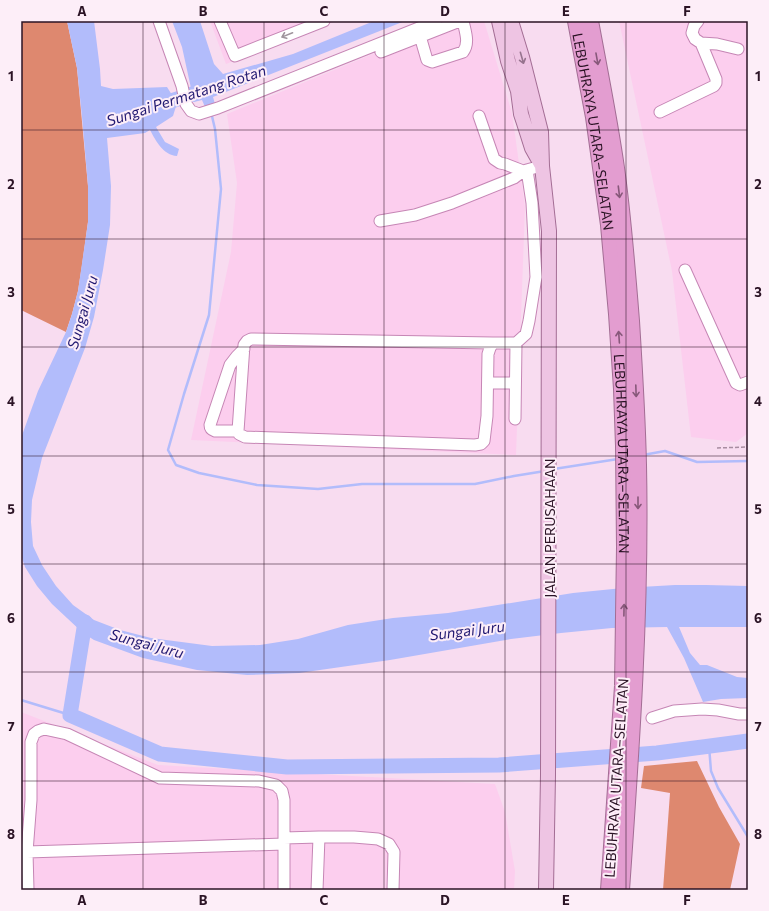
<svg xmlns="http://www.w3.org/2000/svg" width="769" height="911" font-family="Commissioner,sans-serif">
<style>
.built{fill:#fcceee}
.forest{fill:#de886f}
.water{fill:#b2bcfb}
.lines{fill:none;stroke-linecap:round;stroke-linejoin:round}
.stream{stroke:#b2bcfb;stroke-width:2.5}
.river{stroke:#b2bcfb;stroke-width:15}
.minor-casing{stroke:#c686b5;stroke-width:13}
.major-casing{stroke:#a36d94;stroke-width:16}
.highway-casing{stroke:#a36d94;stroke-width:18}
.path{stroke:#a88da1;stroke-width:1.5;stroke-dasharray:4 2;stroke-linecap:butt}
.minor{stroke:#fff;stroke-width:11}
.major{stroke:#eec4e3;stroke-width:14}
.highway{stroke:#e39dd0;stroke-width:16}
.oneway{stroke:#a0959d}
.oneway2{stroke:#96748e}
.oneway3{stroke:#87587a}
.grid{fill:none;stroke:#2b1325;stroke-width:1;stroke-opacity:0.55}
.labels{text-anchor:middle;dominant-baseline:central;stroke-width:4;stroke-linejoin:round;paint-order:stroke}
.street-label{font-size:14px;fill:#2b1325;stroke:#fdeef8}
.water-label{font-size:15px;font-style:italic;fill:#211971;stroke:#fdeef8}
.neatline{fill:none;stroke:#2b1325;stroke-width:1.5}
.grid-label{font-size:13px;text-anchor:middle;font-weight:bold;fill:#2b1325}
</style>
<rect width="100%" height="100%" fill="#f8dcf0"/>
<path class="built" d="M210 21H336L226 64Z
M453 21H484L512 113 525 207 516 455 191 440 231 252 237 183 227 114Z
M619 21H748V433L736 442 691 437 672 271Z
M21 712 158 765 495 784 505 812 515 871 514 890H21Z"/>
<path class="forest" d="M21 21H67L77 68 88 186V222L82 265 78 291 72 314 66 332 21 310Z
M697 761 719 807 740 844 730 890H663L670 793 641 788 644 766Z"/>
<path class="water" d="M67 21H94L100 69 101 86 113 89 167 87 177 103 173 116 156 127 165 142 179 149 177 156C163 155 156 141 150 130L145 133 107 138 111 186 110 225 103 270 94 317 85 348 42 458 32 500 31 522 33 546 42 565 56 586 73 605 94 620 120 630 151 638 212 646 260 645 298 639 348 625 393 618 448 613 573 593 623 588 675 585H706L748 586V627H679L690 653 700 665H707L737 677 748 678V698L721 699 703 702 684 658 667 627 612 628 561 633 511 639 390 660 299 673 247 675 197 670 143 658 94 640 83 633 52 604 37 586 25 567 21 555V438L38 391 66 332 72 314 78 291 88 222V186L82 117 77 68Z
M172 21H200L214 64 223 74 293 54 374 21H405L213 97 215 104 205 107 202 100 194 102 182 47Z"/>
<g class="lines">
<path class="stream" d="M211 112 215 129 221 189 209 315 184 394 168 450 176 465 199 473 257 485 318 489 362 484H475L514 476 545 471
M643 455 665 451 697 462 748 461
M554 469 618 459
M21 700 70 715
M709 746 711 771 718 788 748 837"/>
<path class="river" d="M156 106 211 88
M85 622 70 715 160 754 287 767 499 765 657 753 748 741"/>
<defs>
<path id="minor" d="M159 21 182 86 186 104 191 111 199 114 218 108 436 21
M220 21 235 56 324 21
M698 21 694 26 692 33 695 39 701 43 717 44 738 49
M420 36 427 60 432 62 463 52C470 43 465 31 463 21
M381 52 460 21
M660 112 714 86 716 83V79L701 43
M479 116 494 159 500 163 505 164 523 171
M380 221 415 215 452 203 514 178 523 171 534 168
M685 270 736 383 740 385 748 382
M493 343 251 339 247 341 244 345 238 431 239 434 245 437 475 445 481 444 484 441 487 416 488 354 490 348 493 343H516L526 334 529 321 536 277 532 203 527 170
M488 383H515
M515 419 516 343
M238 431H215C212 430 210 429 210 425L230 365 237 356 244 349
M652 718 674 711 702 709 718 710 739 714H748
M284 838 319 837H354L378 839 389 844 394 852 393 890
M27 852 31 800V742L34 734 38 731 44 729 67 734 160 778 259 781 276 785 282 791 284 800V890
M28 890 27 852 284 844
M317 890 319 837"/>
<path id="major" d="M499 21 508 61 518 91 521 114 524 123 532 148 541 164
M511 21 522 57 541 132 542 166 549 231 548 775 546 890"/>
<g id="highway">
<path id="s1" d="M576 21 594 117 609 225 617 314 622 389 624 446 625 547 623 686 609 890"/>
<path d="M590 21C599 70 609 119 616 168 623 219 627 270 631 321 634 369 637 417 638 465 641 607 631 749 621 890"/>
</g>
</defs>
<use href="#minor" class="minor-casing"/>
<use href="#major" class="major-casing"/>
<use href="#highway" class="highway-casing"/>
<path class="path" d="M717 448 748 447"/>
<use href="#minor" class="minor"/>
<use href="#major" class="major"/>
<use href="#highway" class="highway"/>
</g>
<defs><path id="oneway-shaft" d="M-6 0H5M1.5-3L5.5 0L1.5 3" fill="none" stroke-width="1.6" stroke-linecap="round" stroke-linejoin="round"/></defs>
<use class="oneway" href="#oneway-shaft" transform="translate(287 35) rotate(158)"/>
<use class="oneway2" href="#oneway-shaft" transform="translate(522 58) rotate(74)"/>
<g class="oneway3">
<use href="#oneway-shaft" transform="translate(597 59) rotate(80)"/>
<use href="#oneway-shaft" transform="translate(619 192) rotate(83)"/>
<use href="#oneway-shaft" transform="translate(619 337) rotate(-94)"/>
<use href="#oneway-shaft" transform="translate(636 391) rotate(88)"/>
<use href="#oneway-shaft" transform="translate(638 503) rotate(90)"/>
<use href="#oneway-shaft" transform="translate(624 610) rotate(-89)"/>
</g>
<path class="grid" d="M143 21V890M264 21V890M384 21V890M505 21V890M626 21V890M21 130H748M21 239H748M21 347H748M21 456H748M21 564H748M21 672H748M21 781H748"/>
<g class="labels">
<g class="street-label">
<text stroke="none"><textPath href="#s1" startOffset="112">LEBUHRAYA UTARA–SELATAN</textPath></text>
<text stroke="none"><textPath href="#s1" startOffset="436">LEBUHRAYA UTARA–SELATAN</textPath></text>
<text transform="translate(549 528) rotate(-90)">JALAN PERUSAHAAN</text>
<text transform="translate(616 778) rotate(-86)">LEBUHRAYA UTARA–SELATAN</text>
</g>
<g class="water-label">
<text transform="translate(186 95) rotate(-18)">Sungai Permatang Rotan</text>
<text transform="translate(82 312) rotate(-74)">Sungai Juru</text>
<text transform="translate(467 630) rotate(-7)">Sungai Juru</text>
<text transform="translate(147 643) rotate(15)">Sungai Juru</text>
</g>
</g>
<rect width="769" height="911" fill="none" stroke="#fdeef8" stroke-width="44"/>
<rect x="22" y="22" width="725" height="867" class="neatline"/>
<g class="grid-label">
<text x="82" y="16">A</text>
<text x="203" y="16">B</text>
<text x="324" y="16">C</text>
<text x="445" y="16">D</text>
<text x="566" y="16">E</text>
<text x="687" y="16">F</text>
<text x="11" y="81">1</text>
<text x="758" y="81">1</text>
<text x="11" y="189">2</text>
<text x="758" y="189">2</text>
<text x="11" y="297">3</text>
<text x="758" y="297">3</text>
<text x="11" y="406">4</text>
<text x="758" y="406">4</text>
<text x="11" y="514">5</text>
<text x="758" y="514">5</text>
<text x="11" y="623">6</text>
<text x="758" y="623">6</text>
<text x="11" y="731">7</text>
<text x="758" y="731">7</text>
<text x="11" y="839">8</text>
<text x="758" y="839">8</text>
<text x="82" y="905">A</text>
<text x="203" y="905">B</text>
<text x="324" y="905">C</text>
<text x="445" y="905">D</text>
<text x="566" y="905">E</text>
<text x="687" y="905">F</text>
</g>
</svg>
